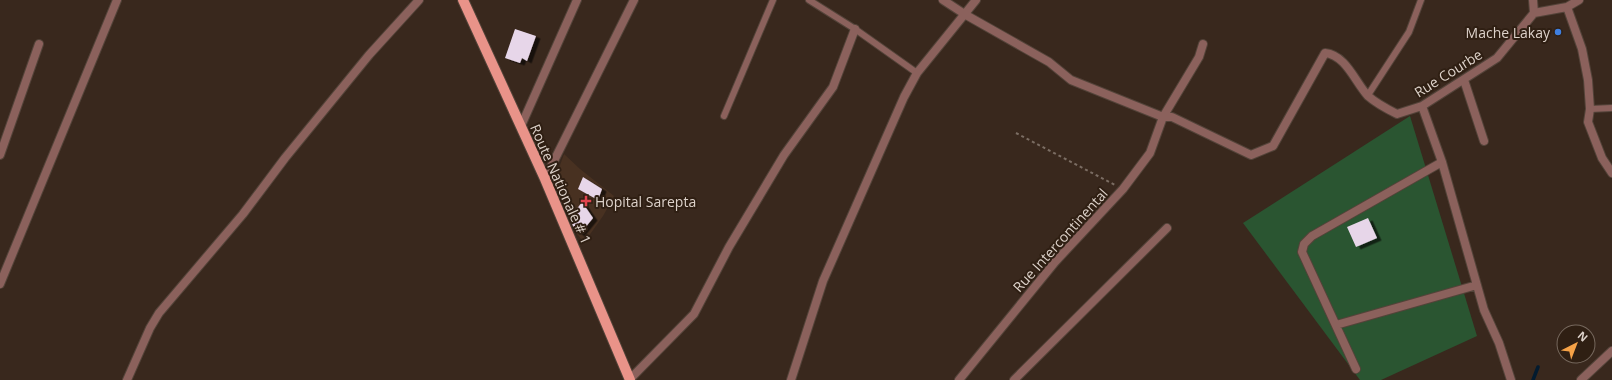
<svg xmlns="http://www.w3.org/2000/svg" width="1612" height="380" font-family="'Open Sans',sans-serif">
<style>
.built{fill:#483121}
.green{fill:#2a5531}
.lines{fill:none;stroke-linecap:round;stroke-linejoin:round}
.stream{stroke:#031b2f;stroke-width:3.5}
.building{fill:#e7d6e9;filter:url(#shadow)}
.service-casing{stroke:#534339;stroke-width:8}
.minor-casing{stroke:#534339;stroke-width:10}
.primary-casing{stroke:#534339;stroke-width:12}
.path{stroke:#7b6d63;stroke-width:2;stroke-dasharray:3 3;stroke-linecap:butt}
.service{stroke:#8b615c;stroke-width:6}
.minor{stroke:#8b615c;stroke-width:8}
.primary{stroke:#e99389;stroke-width:10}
.shop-dot{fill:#3f7fe0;stroke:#2f1f13;stroke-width:1.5}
.health-dot{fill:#e0444e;stroke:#2f1f13;stroke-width:1.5}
.labels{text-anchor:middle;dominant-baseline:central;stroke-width:4;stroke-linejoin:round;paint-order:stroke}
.poi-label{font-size:14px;fill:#ddd2ca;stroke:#2f1f13;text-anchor:end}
.street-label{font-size:14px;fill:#ddd2ca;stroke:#2f1f13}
</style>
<defs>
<filter id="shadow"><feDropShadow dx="4.5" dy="2.5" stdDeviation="0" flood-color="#0009"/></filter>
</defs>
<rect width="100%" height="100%" fill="#39281d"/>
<path class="built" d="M564 154 580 169 614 196 603 216 586 240H582L577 234 553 185Z"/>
<path class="green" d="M1410 116 1477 336 1381 380H1360L1243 223Z"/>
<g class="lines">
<path class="stream" d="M1533 380 1538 367"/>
</g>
<path class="building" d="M515 29 536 36 527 61 522 58 520 63 505 58Z
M583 177 602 189 598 200 578 189Z
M582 202 593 218 580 234 574 229 570 218Z
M1368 218 1377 238 1356 247 1347 227Z"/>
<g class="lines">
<defs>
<path id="service" d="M809 0 855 29 917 73
M1368 95 1409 32 1421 0
M1590 109 1612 108
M724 116 773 0"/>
<path id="minor" d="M943 0 966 15 1049 62 1071 80 1163 117H1172L1251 155 1273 146 1325 53C1346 55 1355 82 1368 96 1377 104 1387 109 1397 114L1422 106 1497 58 1534 13 1567 7 1579 0
M1533 0 1534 13
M1567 7 1582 49 1588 80 1590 109 1588 122 1602 158 1612 173
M1464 80 1484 141
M1422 106 1442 162 1484 310 1499 343 1511 380
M521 126 577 0
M0 155 39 44
M545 179 634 0
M0 284 117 0
M1336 325 1477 285
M1356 369 1302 252 1304 244 1312 236 1442 162
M630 379 694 314 729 247 784 155 833 87 855 29
M127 380 150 328 159 313 243 214 285 158 369 55 419 0
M791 380 823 281 904 97 917 73 976 0
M959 380 1055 262 1123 189 1150 153 1163 117 1199 57 1203 44
M1014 380 1167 228
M1581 380 1612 351"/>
<path id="primary" d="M463 0 545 179 630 380"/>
</defs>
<use href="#service" class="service-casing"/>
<use href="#minor" class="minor-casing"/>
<use href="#primary" class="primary-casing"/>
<path class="path" d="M1016 133 1115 185"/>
<use href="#service" class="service"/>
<use href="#minor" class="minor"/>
<use href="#primary" class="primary"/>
</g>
<circle class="shop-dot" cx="1558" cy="32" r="4"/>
<path class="health-dot" d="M584 195h4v4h4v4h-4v4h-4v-4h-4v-4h4z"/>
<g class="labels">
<g class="poi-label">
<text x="1550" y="32">Mache Lakay</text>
<text x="595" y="201" text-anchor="start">Hopital Sarepta</text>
</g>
<g class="street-label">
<text transform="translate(1448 73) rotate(-32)">Rue Courbe</text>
<text transform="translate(561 184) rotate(66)">Route Nationale # 1</text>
<text transform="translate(1060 240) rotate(-48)">Rue Intercontinental</text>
</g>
</g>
<g transform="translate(1576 344) rotate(42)"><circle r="19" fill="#2f1f13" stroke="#75675c"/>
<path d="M0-3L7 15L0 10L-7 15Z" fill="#f6a247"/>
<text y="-6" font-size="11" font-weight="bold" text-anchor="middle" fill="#ddd2ca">N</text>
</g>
</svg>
